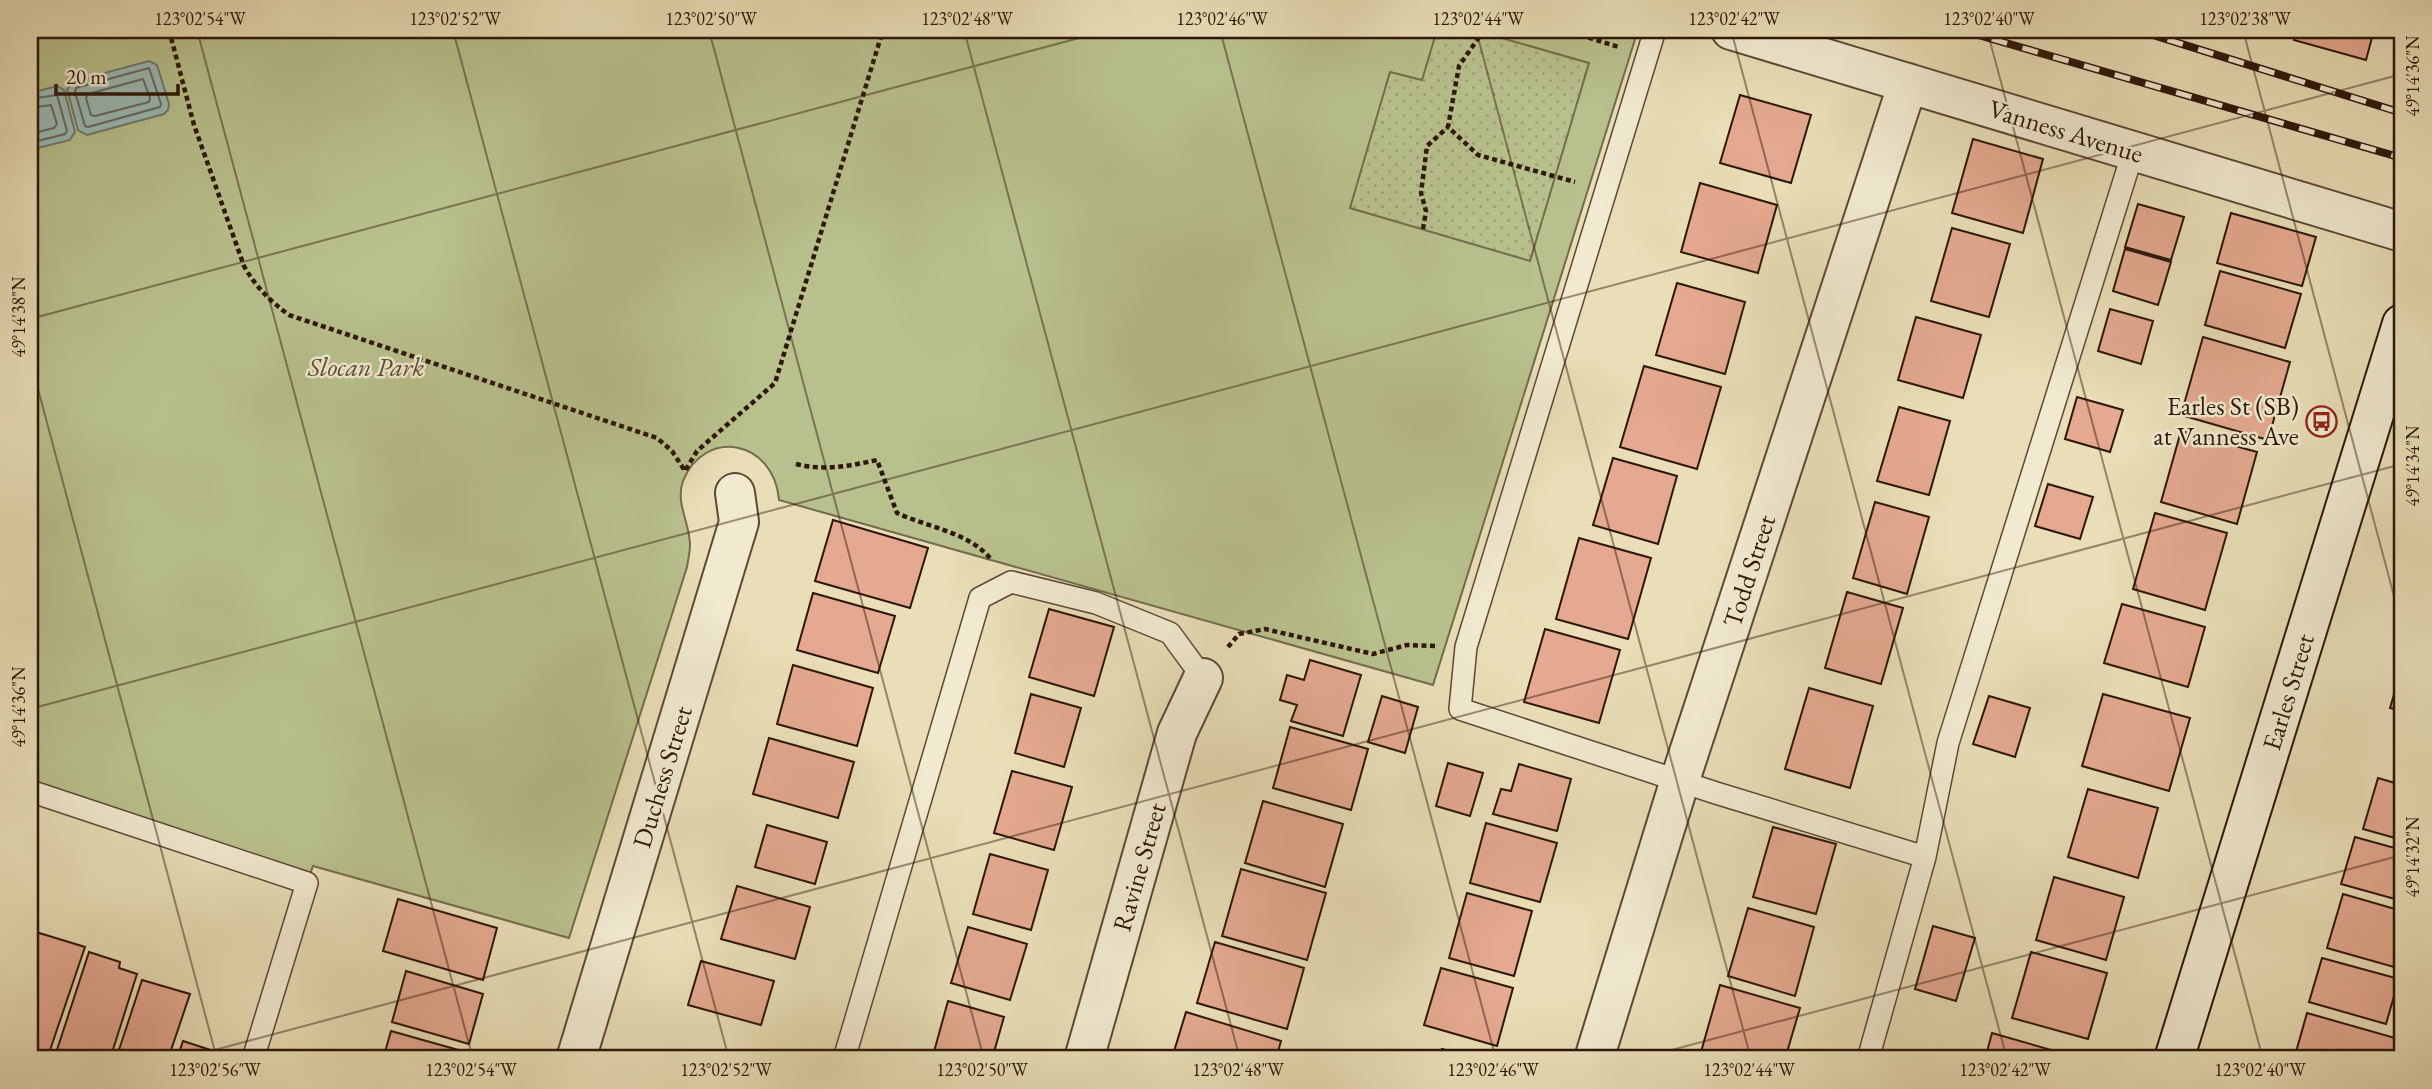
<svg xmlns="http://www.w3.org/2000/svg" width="2432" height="1089" font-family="'EB Garamond',serif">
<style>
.park{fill:#b8c18d;stroke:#726c4a;stroke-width:2}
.garden{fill:url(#garden-dots);stroke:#726c4a;stroke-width:2}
.water{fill:#9abbb6;stroke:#6e7970;stroke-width:2}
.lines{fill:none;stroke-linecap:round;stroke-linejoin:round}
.shore{stroke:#64695f;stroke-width:2}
.building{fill:#e4a990;stroke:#2d1708;stroke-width:2}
.lane-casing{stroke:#5c4934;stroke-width:24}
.street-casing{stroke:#5c4934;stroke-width:42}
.secondary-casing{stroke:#2d1708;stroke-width:42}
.path{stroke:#2d1708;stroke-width:4.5;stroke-dasharray:5 3.5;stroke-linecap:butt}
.lane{stroke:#f1ead0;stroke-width:21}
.street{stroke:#f1ead0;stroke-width:38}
.secondary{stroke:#f1ead0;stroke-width:38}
.rail-casing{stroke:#2d1708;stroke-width:8}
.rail{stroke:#f1ead0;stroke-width:5;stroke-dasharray:16;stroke-linecap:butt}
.ticks{fill:none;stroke:#2d1708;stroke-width:2;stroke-opacity:0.45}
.labels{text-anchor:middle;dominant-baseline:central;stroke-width:5;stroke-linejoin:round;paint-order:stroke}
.street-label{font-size:26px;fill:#2d1708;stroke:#f1ead0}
.park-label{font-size:26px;font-style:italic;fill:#574a30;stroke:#f1ead0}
.poi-label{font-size:26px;fill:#2d1708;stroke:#f1ead0;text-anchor:end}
.neatline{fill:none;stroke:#2d1708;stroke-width:2.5}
.ticks-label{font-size:18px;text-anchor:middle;fill:#2d1708}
</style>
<defs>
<pattern id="garden-dots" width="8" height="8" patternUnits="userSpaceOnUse" patternTransform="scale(1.75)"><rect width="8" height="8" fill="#b8c18d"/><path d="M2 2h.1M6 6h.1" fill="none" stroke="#9ea578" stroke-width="1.8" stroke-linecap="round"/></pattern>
</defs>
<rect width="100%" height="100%" fill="#e9deb7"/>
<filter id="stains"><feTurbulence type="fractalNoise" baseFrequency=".00286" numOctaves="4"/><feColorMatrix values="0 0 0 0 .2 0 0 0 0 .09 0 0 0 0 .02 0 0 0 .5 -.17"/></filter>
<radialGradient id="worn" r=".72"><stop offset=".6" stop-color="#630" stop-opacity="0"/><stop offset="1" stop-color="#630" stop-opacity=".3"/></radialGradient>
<path class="park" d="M30 30H1627L1637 33 1433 685 779 500C774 440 705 427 683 481 675 503 690 523 690 545 690 552 688 560 687 567L569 938 313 866 307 883 30 792Z"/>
<path class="garden" d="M1437 30H1474L1589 63 1530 261 1350 208 1390 72 1422 80Z"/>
<path class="water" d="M149 61 157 65 169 104 168 110 164 114 87 135 78 130 67 89 75 81Z
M57 86 64 90 75 132 70 140 30 150V93Z"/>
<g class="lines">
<path class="shore" d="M149 68 161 104 160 107 88 127 85 126 75 92 76 88Z
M143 79 150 98 149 102 95 116 91 115 86 98 88 94Z
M30 99 57 95 67 131 65 134 30 143
M30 108 51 105 57 124 54 128 30 134"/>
</g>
<path class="building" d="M2297 30H2374L2366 60 2294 40Z
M1740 95 1811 115 1791 183 1720 163Z
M1973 139 2043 159 2023 233 1952 213Z
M1700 183 1777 205 1758 273 1681 252Z
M2138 204 2184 217 2171 260 2125 247Z
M2231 213 2316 237 2302 286 2217 263Z
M1952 228 2010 244 1989 317 1931 301Z
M2125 249 2171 262 2158 305 2113 291Z
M2220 271 2301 294 2285 348 2205 325Z
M1677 283 1745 302 1725 374 1656 355Z
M2110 309 2153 321 2141 364 2098 351Z
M1916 317 1981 335 1963 398 1898 380Z
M2203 337 2290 362 2268 440 2181 415Z
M1644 366 1721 387 1697 469 1620 447Z
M2077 397 2123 410 2110 452 2065 439Z
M1899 407 1950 421 1929 495 1877 481Z
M2181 431 2257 452 2237 524 2161 502Z
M1613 458 1677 476 1658 544 1593 525Z
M2048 484 2093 497 2080 539 2035 526Z
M1875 502 1929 517 1907 594 1853 578Z
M2155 513 2227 533 2205 610 2133 589Z
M833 520 928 548 910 608 815 581Z
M1579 538 1651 558 1628 639 1556 619Z
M1847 592 1903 608 1881 684 1825 668Z
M813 593 895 616 878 673 797 650Z
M2122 604 2205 627 2188 687 2104 663Z
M1049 609 1114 627 1094 696 1029 677Z
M1545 629 1620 650 1599 723 1524 702Z
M1310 660 1361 675 1343 736 1291 721 1297 705 1280 700 1287 675 1304 680Z
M793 665 873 688 857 746 777 724Z
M2402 667V711L2390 708Z
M1809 688 1873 706 1850 788 1785 769Z
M1031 694 1081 708 1064 767 1015 753Z
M2103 694 2190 718 2169 791 2082 766Z
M1382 696 1418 707 1405 753 1368 742Z
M1989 696 2030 708 2015 757 1973 744Z
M1290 727 1368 749 1351 810 1273 788Z
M769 738 854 762 838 818 753 794Z
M1448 763 1483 773 1470 816 1436 806Z
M1519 764 1571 779 1557 831 1493 814 1501 789 1511 791Z
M1012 771 1072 787 1054 850 994 833Z
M2378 778 2402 785V840L2363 829Z
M2088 789 2158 808 2138 878 2068 857Z
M1263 801 1343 824 1325 887 1245 863Z
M1486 823 1557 843 1540 902 1470 883Z
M767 825 827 842 815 884 755 867Z
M1773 827 1836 844 1816 914 1753 897Z
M2355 837 2402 850V901L2341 884Z
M990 854 1048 870 1031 930 973 914Z
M1241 869 1326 893 1307 960 1222 936Z
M2054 877 2124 897 2106 960 2036 940Z
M737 886 810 907 795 959 721 939Z
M1467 893 1532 911 1514 976 1449 958Z
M2343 894 2402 911 2401 969 2327 948Z
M398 899 497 928 483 980 383 951Z
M1748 908 1814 927 1795 996 1728 976Z
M1933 926 1975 938 1956 1001 1915 989Z
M968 927 1027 944 1010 1000 951 983Z
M36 932 85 947 47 1059H30V951Z
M1215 942 1304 968 1287 1029 1197 1003Z
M89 952 120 962 119 968 137 974 110 1059H54Z
M2031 952 2107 973 2088 1039 2012 1018Z
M2322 958 2399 979 2386 1024 2309 1002Z
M701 961 774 981 761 1025 688 1005Z
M1441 968 1513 988 1497 1046 1424 1025Z
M406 971 483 994 469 1044 392 1022Z
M142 980 190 994 168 1059H116Z
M1720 985 1800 1008 1785 1059H1699Z
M948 1001 1004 1017 992 1059H932Z
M1186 1012 1281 1041 1276 1059 1172 1058Z
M2307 1013 2402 1040V1059H2294Z
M391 1031 469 1053 467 1059H383Z
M1992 1033 2065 1054 2064 1059H1985Z
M183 1041 232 1057V1059H177Z
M1442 1049 1477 1059H1439Z"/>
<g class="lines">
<defs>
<path id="lane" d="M1655 30 1466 647 1460 709 1716 793 1925 857
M30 791 307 883 253 1059
M844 1059 980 598 1011 582 1096 603 1170 633 1203 678
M1868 1059 1925 857 1948 743 2133 152"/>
<path id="street" d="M1731 30 2402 232
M576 1059 739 522 735 493
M1084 1059 1177 733 1203 678
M1594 1059 1680 780 1908 83"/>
<path id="secondary" d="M2174 1059 2402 324"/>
</defs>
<use href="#lane" class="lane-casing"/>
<use href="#street" class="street-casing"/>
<use href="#secondary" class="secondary-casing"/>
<path class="path" d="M169 30 194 125 244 266C256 287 269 300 289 315L657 438 672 451 685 471 697 451 775 383 883 30
M1484 30 1459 66 1448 127 1478 155 1575 182
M1564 30 1619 47
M30 32 39 30
M1423 229 1426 211 1421 193 1427 146 1448 127
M796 464C824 471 850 466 877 460L897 513C927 527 968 532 990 558
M1228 647 1239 634 1265 629 1373 654 1407 645 1436 646"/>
<use href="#lane" class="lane"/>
<use href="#street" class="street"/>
<use href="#secondary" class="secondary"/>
<defs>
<path id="rail" d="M1961 30 2402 158
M2137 30 2402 113"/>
</defs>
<use href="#rail" class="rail-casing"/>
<use href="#rail" class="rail"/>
</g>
<path class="ticks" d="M197 30 473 1059M453 30 729 1059M709 30 984 1059M964 30 1240 1059M1220 30 1496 1059M1476 30 1751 1059M1731 30 2007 1059M1987 30 2263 1059M2243 30 2402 626M30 319 1109 30M30 359 217 1059M30 709 2402 74M181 1059 2402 464M1638 1059 2402 855"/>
<defs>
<symbol id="bus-ring" viewBox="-11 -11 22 22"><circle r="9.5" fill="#f1ead0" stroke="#8f2418" stroke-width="1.5"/><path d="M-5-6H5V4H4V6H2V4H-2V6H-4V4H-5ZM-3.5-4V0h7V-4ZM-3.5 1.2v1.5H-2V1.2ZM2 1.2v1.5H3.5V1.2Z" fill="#8f2418"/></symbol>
</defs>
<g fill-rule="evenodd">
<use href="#bus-ring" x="2304" y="404" width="35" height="35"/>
</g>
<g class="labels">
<g class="street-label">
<text transform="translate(2066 131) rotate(17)">Vanness Avenue</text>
<text transform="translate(1749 571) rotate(-72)">Todd Street</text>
<text transform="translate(2288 692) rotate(-73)">Earles Street</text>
<text transform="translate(662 777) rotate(-73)">Duchess Street</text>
<text transform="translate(1139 867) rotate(-74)">Ravine Street</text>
</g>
<g class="park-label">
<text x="366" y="367">Slocan Park</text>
</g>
<g class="poi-label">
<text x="2299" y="406">Earles St (SB)<tspan x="2299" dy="30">at Vanness Ave</tspan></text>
</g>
</g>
<rect width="2432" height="1089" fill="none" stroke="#e9deb7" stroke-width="77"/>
<path d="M56 84v10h122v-10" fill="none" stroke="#2d1708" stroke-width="3.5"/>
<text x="66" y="84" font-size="21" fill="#2d1708" stroke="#f1ead0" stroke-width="5" paint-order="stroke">20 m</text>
<rect x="38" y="38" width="2356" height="1012" class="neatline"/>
<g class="ticks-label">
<text x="200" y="25">123°02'54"W</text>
<text x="455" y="25">123°02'52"W</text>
<text x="711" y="25">123°02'50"W</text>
<text x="967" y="25">123°02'48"W</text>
<text x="1222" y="25">123°02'46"W</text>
<text x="1478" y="25">123°02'44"W</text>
<text x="1734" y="25">123°02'42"W</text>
<text x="1989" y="25">123°02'40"W</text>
<text x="2245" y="25">123°02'38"W</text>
<text transform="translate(2413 76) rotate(-90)" y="6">49°14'36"N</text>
<text transform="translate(19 317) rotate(-90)" y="6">49°14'38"N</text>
<text transform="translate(2413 466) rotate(-90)" y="6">49°14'34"N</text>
<text transform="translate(19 707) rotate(-90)" y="6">49°14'36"N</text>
<text transform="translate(2413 857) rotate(-90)" y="6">49°14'32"N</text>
<text x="215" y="1076">123°02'56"W</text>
<text x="471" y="1076">123°02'54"W</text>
<text x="726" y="1076">123°02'52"W</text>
<text x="982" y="1076">123°02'50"W</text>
<text x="1238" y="1076">123°02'48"W</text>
<text x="1493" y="1076">123°02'46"W</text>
<text x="1749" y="1076">123°02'44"W</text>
<text x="2005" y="1076">123°02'42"W</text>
<text x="2260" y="1076">123°02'40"W</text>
</g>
<rect width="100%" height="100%" filter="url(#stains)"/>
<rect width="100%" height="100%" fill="url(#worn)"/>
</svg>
